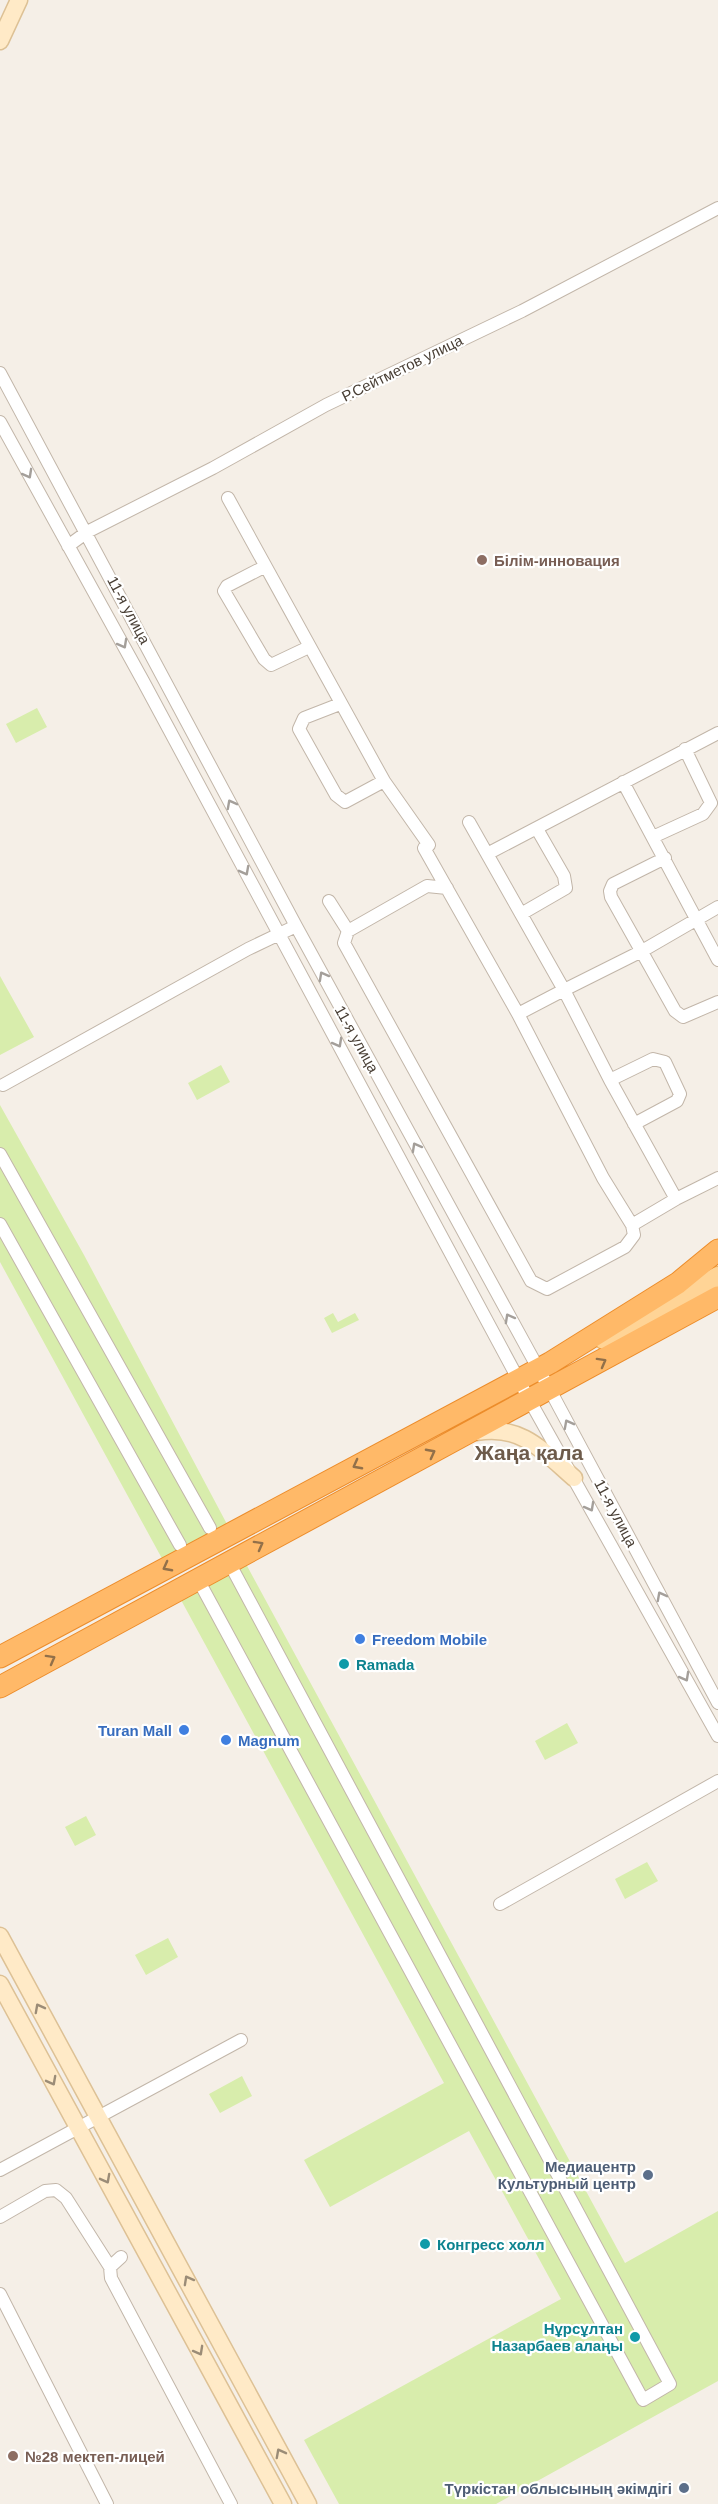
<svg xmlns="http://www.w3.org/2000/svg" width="718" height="2504" font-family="Arial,sans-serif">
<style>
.green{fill:#d8edac}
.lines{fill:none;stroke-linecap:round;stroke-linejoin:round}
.street-casing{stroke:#c2b6a9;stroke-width:14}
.secondary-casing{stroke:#ddc195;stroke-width:19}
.primary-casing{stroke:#efb05b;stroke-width:22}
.highway-casing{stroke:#ec8c2a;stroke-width:23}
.street{stroke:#fff;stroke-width:12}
.secondary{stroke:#ffeac7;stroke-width:16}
.primary{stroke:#ffd496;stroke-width:20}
.highway{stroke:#ffb968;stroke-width:21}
.oneway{stroke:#a49f9a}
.oneway2{stroke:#927049}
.oneway3{stroke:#9b8c77}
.education-dot{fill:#8d6e63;stroke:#fff;stroke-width:2}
.shop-dot{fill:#3f7fe0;stroke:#fff;stroke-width:2}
.culture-dot{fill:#0f9aa8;stroke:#fff;stroke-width:2}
.service-dot{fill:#5c6f8a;stroke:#fff;stroke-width:2}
.labels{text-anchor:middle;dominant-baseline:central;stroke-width:4.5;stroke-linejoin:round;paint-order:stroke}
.street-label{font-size:15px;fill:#493f35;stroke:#fff}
.education-label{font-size:15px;font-weight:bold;fill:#785e54;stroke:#fff;text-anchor:start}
.shop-label{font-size:15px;font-weight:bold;fill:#366cbe;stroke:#fff;text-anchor:start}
.culture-label{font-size:15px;font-weight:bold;fill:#0d838f;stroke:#fff;text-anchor:start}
.service-label{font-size:15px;font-weight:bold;fill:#4e5e75;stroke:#fff;text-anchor:end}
.district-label{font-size:21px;font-weight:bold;fill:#6d5b4b;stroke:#fff}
</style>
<rect width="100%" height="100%" fill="#f5efe7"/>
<path class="green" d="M37 708 47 727 16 743 6 724Z
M0 976 34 1037 0 1055Z
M221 1065 230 1082 197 1100 188 1083Z
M0 1105 84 1255 228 1526 165 1564 0 1262Z
M333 1313 338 1322 355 1313 359 1320 332 1333 324 1318Z
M246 1564 625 2263 718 2211V2381L496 2504H339L304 2440 561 2299 469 2131 330 2207 304 2160 444 2083 181 1600Z
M567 1723 578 1743 545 1760 535 1741Z
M86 1816 96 1835 75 1846 65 1827Z
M647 1862 658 1881 625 1899 615 1879Z
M168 1938 178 1957 146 1975 135 1955Z
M242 2076 252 2096 220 2113 209 2094Z"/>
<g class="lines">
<defs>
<path id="street" d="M0 373 296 926 550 1390 718 1703
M0 422 143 681 530 1401 718 1736
M228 498 384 781 429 845
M68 546 87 532 213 468 326 405 522 311 718 208
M264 567 227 586 224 591 264 659 271 665 309 647
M340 704 304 718 299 729 336 795 345 802 384 781
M623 782 718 960
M469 822 564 990 518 1014
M655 836 703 814 711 803 685 749
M424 848 518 1014 603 1178 632 1225 634 1235 625 1247 547 1289 531 1281 344 943 348 931 427 886 447 888
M487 854 718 733
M665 858 613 884 610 891 611 897 675 1011 683 1017 718 1002
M329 901 348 931
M718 907 642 951 564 990 610 1080 676 1199 718 1178
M521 914 566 888 564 876 537 829
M610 1080 653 1059 665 1062 680 1094 677 1101 634 1124
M3 1085 248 949 296 926
M0 1154 210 1528
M0 1224 180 1545
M632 1225 676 1199
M201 1585 643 2400 670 2384 232 1568
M500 1904 718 1781
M0 2170 241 2040
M0 2217 45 2191 56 2190 66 2198 110 2267
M121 2257 110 2267 111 2278 231 2504
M0 2294 107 2504"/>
<path id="secondary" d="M0 41 19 0
M477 1432C521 1424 543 1451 574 1478
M0 1936 308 2504
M0 1984 283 2504"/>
<path id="primary" d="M604 1339 718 1277"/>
<path id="highway" d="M0 1657 550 1363 678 1283 718 1250
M0 1687 718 1297"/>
</defs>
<use href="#street" class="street-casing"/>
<use href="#secondary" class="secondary-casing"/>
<use href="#primary" class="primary-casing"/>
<use href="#highway" class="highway-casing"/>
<use href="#street" class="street"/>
<use href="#secondary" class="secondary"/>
<use href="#primary" class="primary"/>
<use href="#highway" class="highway"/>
</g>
<defs><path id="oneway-chevron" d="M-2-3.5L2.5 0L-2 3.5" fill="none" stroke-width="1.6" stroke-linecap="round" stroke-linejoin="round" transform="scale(1.5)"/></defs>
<g class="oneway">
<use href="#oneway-chevron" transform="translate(28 474) rotate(61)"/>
<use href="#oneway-chevron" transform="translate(123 644) rotate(61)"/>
<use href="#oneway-chevron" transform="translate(231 804) rotate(-118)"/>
<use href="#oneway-chevron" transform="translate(245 871) rotate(62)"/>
<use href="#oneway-chevron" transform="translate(323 976) rotate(-119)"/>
<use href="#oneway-chevron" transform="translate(338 1043) rotate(61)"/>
<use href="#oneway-chevron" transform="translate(416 1147) rotate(-119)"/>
<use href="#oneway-chevron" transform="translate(509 1318) rotate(-119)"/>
<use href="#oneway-chevron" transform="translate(568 1424) rotate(-118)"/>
<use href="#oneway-chevron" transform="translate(590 1507) rotate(61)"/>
<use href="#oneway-chevron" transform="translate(661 1596) rotate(-118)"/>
<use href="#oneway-chevron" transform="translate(685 1677) rotate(61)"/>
</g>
<g class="oneway2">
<use href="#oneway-chevron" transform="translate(602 1362) rotate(-29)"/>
<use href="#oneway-chevron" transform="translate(431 1453) rotate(-28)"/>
<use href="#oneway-chevron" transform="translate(357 1465) rotate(152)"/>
<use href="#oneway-chevron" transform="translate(259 1545) rotate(-29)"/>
<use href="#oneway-chevron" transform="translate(167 1567) rotate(152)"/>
<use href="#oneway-chevron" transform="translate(51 1659) rotate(-29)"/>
</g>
<g class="oneway3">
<use href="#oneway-chevron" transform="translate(39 2008) rotate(-118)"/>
<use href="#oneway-chevron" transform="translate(52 2081) rotate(62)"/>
<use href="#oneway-chevron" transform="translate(106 2179) rotate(62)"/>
<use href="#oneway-chevron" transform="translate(188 2280) rotate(-119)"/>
<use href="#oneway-chevron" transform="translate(199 2351) rotate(61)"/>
<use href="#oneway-chevron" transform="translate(280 2453) rotate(-118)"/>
</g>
<g class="education-dot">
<circle cx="482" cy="560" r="6"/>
<circle cx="13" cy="2456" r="6"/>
</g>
<g class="shop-dot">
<circle cx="360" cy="1639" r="6"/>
<circle cx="184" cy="1730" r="6"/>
<circle cx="226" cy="1740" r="6"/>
</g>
<g class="culture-dot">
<circle cx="344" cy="1664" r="6"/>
<circle cx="425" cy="2244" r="6"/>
<circle cx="635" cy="2337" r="6"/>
</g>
<g class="service-dot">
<circle cx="648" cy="2175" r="6"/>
<circle cx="684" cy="2488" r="6"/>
</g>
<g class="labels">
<g class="street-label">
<text transform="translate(402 368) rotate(-26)">Р.Сейтметов улица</text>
<text transform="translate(129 610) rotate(62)">11-я улица</text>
<text transform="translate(357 1039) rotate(61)">11-я улица</text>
<text transform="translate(616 1513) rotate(62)">11-я улица</text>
</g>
<g class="education-label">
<text x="494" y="560">Білім-инновация</text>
<text x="25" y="2456">№28 мектеп-лицей</text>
</g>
<g class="shop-label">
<text x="372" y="1639">Freedom Mobile</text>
<text x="172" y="1730" text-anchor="end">Turan Mall</text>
<text x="238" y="1740">Magnum</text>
</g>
<g class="culture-label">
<text x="356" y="1664">Ramada</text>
<text x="437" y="2244">Конгресс холл</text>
<text x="623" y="2328" text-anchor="end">Нұрсұлтан<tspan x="623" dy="17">Назарбаев алаңы</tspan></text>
</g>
<g class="service-label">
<text x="636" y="2166">Медиацентр<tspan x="636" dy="17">Культурный центр</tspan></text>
<text x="672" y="2488">Түркістан облысының әкімдігі</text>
</g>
<g class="district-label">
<text x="529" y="1452">Жаңа қала</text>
</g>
</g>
</svg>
